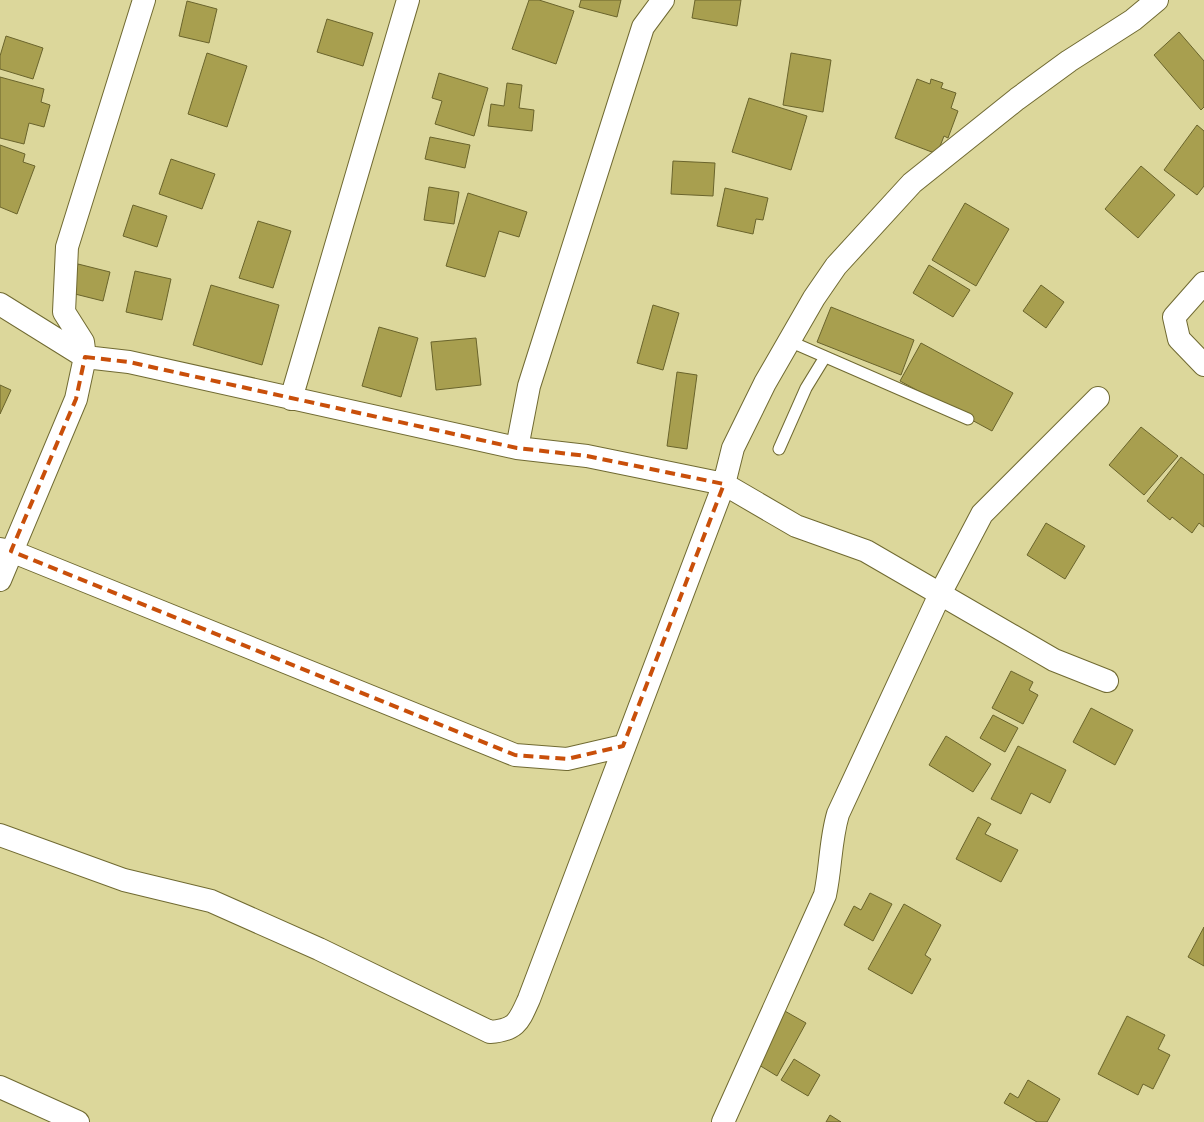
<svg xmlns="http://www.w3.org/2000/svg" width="1204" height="1122" font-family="Barlow,sans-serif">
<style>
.building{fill:#a89f4f;stroke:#6a642c}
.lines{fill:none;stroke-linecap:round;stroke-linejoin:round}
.lane-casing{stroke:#706a32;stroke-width:13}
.street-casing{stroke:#706a32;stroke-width:24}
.lane{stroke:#fff;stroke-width:11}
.street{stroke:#fff;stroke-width:22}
.marked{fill:none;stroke:#c94f0a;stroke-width:4;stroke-dasharray:10 6;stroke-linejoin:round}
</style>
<rect width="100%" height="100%" fill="#dcd79b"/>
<path class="building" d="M529 0H539L574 11 556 64 512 49Z
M581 0H621L617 17 579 7Z
M695 0H741L737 26 692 18Z
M187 1 217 9 209 43 179 36Z
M327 19 373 33 363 66 317 52Z
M1179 32 1204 61V107L1201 110 1154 55Z
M6 36 43 48 33 79 0 69V56Z
M207 53 247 66 227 127 188 114Z
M791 53 831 60 823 112 783 105Z
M439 73 488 88 474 136 435 124 442 101 432 98Z
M0 77 44 89 41 102 50 105 44 127 29 123 24 144 0 138Z
M917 79 930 84 931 79 943 83 941 88 956 93 951 108 958 111 948 138 944 136 937 154 895 138Z
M507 83 522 85 519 108 534 110 532 131 488 126 491 104 504 106Z
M749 98 807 116 791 170 732 152Z
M1197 125 1204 131V186L1197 195 1164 170Z
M430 137 470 145 465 168 425 159Z
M0 145 25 154 23 162 35 166 17 214 0 207Z
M171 159 215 174 202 209 159 194Z
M673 161 715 163 713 196 671 194Z
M1141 166 1175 195 1138 238 1105 209Z
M429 187 459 192 454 224 424 220Z
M725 188 768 198 763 220 756 219 753 234 717 226Z
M468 193 527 212 519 237 499 231 485 277 446 266Z
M965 203 1009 229 976 286 932 260Z
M133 205 167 216 157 247 123 236Z
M258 221 291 231 273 288 239 278Z
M78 264 110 272 103 301 71 293Z
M929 265 970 290 953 317 913 293Z
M135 271 171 279 162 320 126 312Z
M211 285 279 305 262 365 193 345Z
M1041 285 1064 302 1046 328 1023 311Z
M653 305 679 313 663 370 637 363Z
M831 307 914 340 901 375 817 342Z
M379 327 418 338 401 397 362 386Z
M476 338 481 385 436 390 431 342Z
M921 343 1013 393 992 431 900 381Z
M677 372 697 375 687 449 667 446Z
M0 385 11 390 0 414Z
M1141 427 1178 456 1144 495 1109 465Z
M1181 457 1204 475V527L1199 523 1192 533 1172 517 1170 520 1147 501Z
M1046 523 1085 546 1065 579 1027 555Z
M1011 671 1033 682 1029 690 1038 695 1023 724 992 708Z
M1091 708 1133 730 1115 765 1073 742Z
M993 715 1018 728 1005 752 980 738Z
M946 736 991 764 973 792 929 765Z
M1018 746 1066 770 1050 803 1031 793 1021 814 991 799Z
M978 817 991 824 985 834 1018 850 1001 882 956 859Z
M870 893 892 904 873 941 844 925 854 906 861 910Z
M904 904 941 925 925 955 931 959 912 994 868 969Z
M1204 927V966L1188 957Z
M783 1010 806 1023 777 1076 754 1062Z
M1127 1016 1165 1035 1158 1049 1170 1055 1153 1089 1143 1084 1138 1095 1098 1074Z
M794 1059 820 1075 808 1096 781 1080Z
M1028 1080 1060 1099 1047 1122H1037L1004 1103 1010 1093 1018 1098Z
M830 1115 841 1122H826Z"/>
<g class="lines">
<defs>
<path id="lane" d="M789 341 968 419
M779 449 806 388 825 357"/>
<path id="street" d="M1204 283 1174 317 1179 339 1204 365
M0 304 85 357 129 362 517 448 587 456 724 484 796 526 866 551 1054 660 1107 681
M291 399 408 0
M517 448 529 386 643 27 663 0
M0 549 11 551 515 755 567 759 623 746
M0 580 76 399 85 357 83 342 64 312 67 247 144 0
M0 835 124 880 211 901 319 949 490 1032C517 1030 519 1021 529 999L724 484 733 448 765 383 814 298 836 266 912 183 1017 99 1069 61 1133 20 1157 0
M0 1087 78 1122
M723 1122 825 895C831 868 830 841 838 814L941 592 982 514 1098 398"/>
</defs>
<use href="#lane" class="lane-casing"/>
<use href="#street" class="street-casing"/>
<use href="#lane" class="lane"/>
<use href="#street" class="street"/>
</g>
<path class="marked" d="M85 357 129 362 517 448 587 456 724 484 623 746 567 759 515 755 11 551 76 399Z"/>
</svg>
